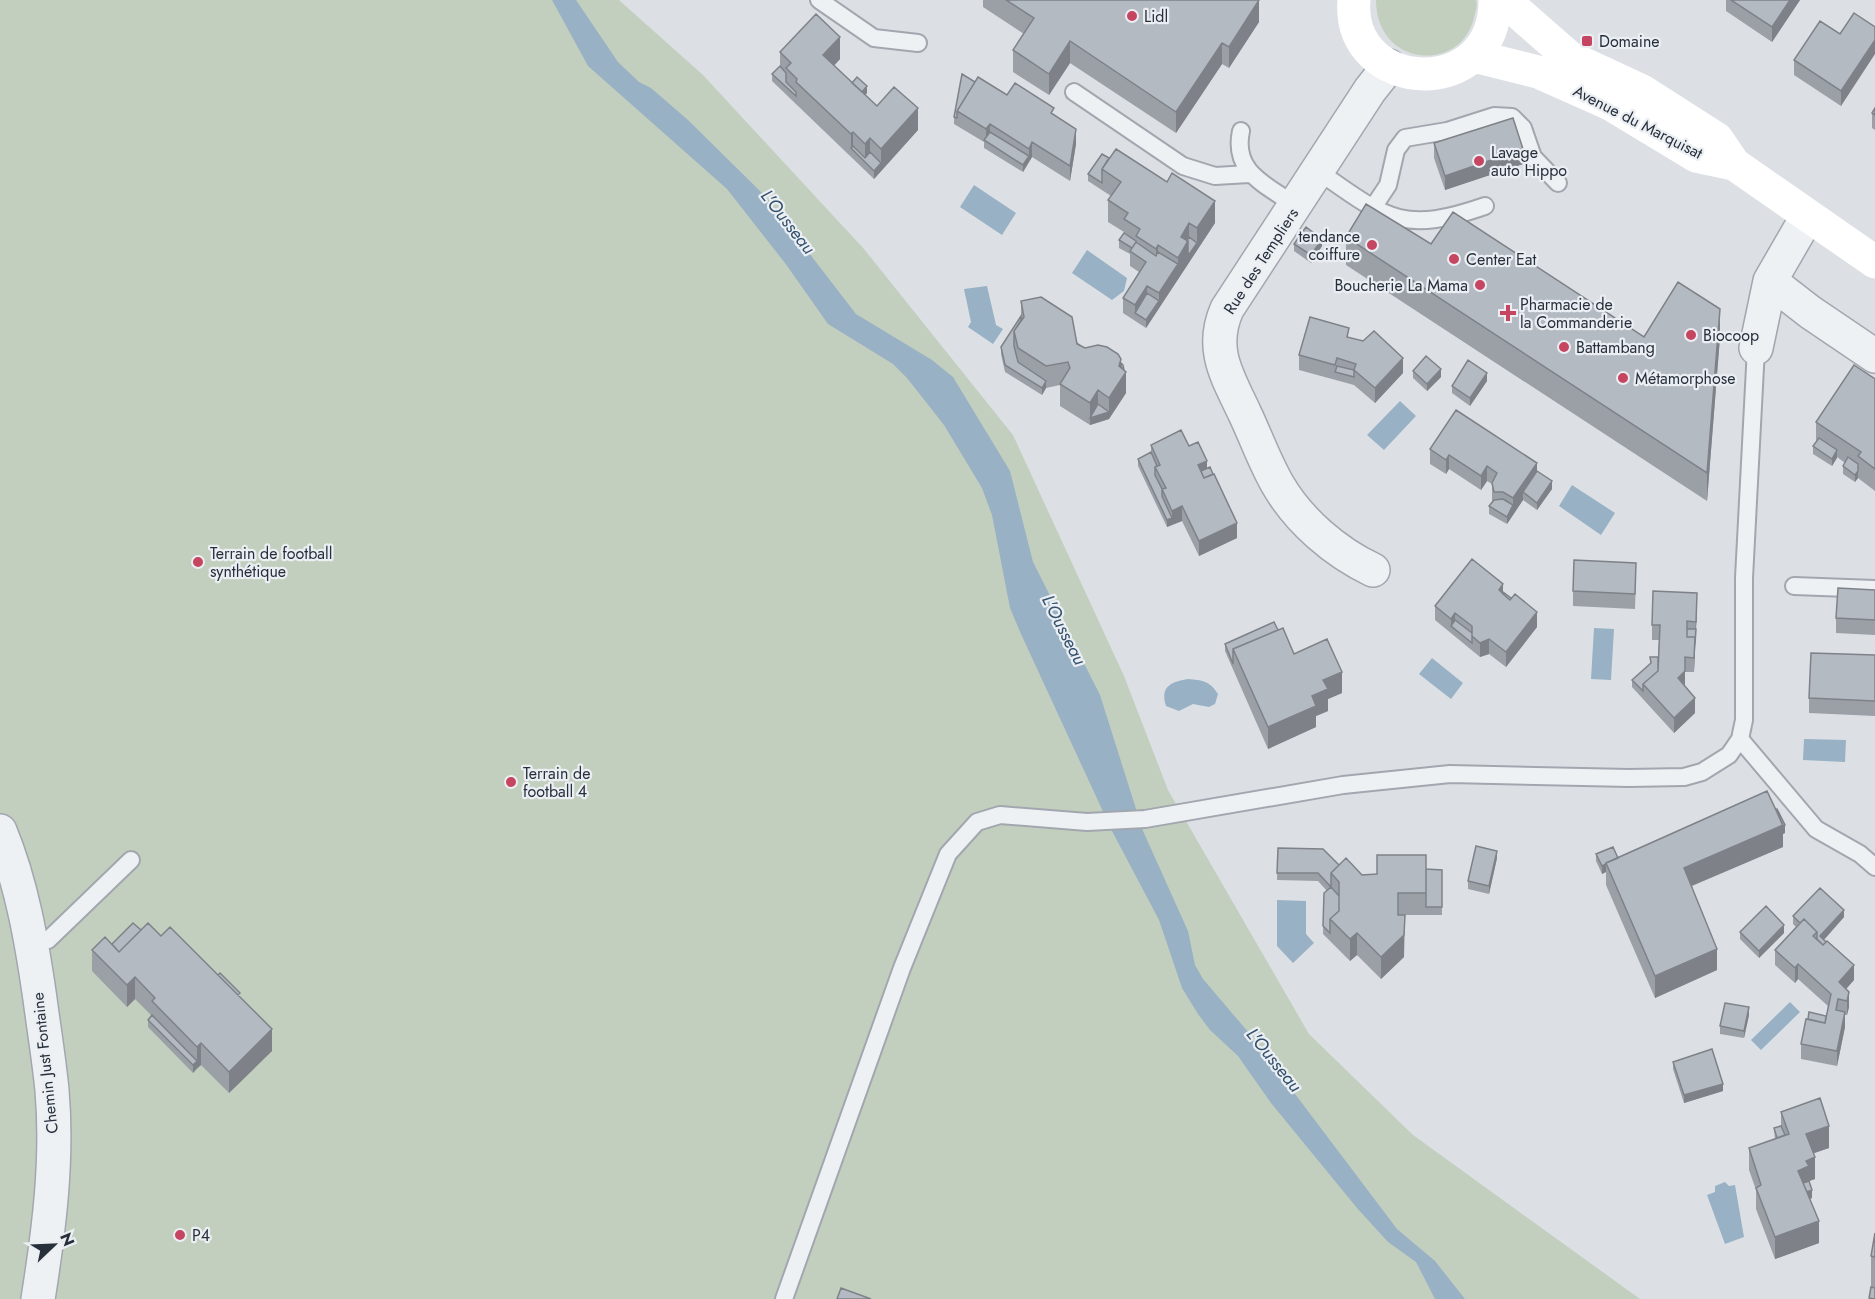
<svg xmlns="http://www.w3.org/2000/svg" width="1875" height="1299" font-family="Jost,sans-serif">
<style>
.green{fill:#c3cfbe}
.water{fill:#98b1c4}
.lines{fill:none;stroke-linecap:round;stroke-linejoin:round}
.service-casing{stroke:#a2a7af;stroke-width:20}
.minor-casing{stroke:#a2a7af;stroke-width:36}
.service{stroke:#eef1f4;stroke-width:16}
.minor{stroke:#eef1f4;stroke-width:33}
.secondary{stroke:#fff;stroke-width:33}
.wall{fill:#9ba0a7}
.shaded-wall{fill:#7e8288}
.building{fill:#b4bac2;stroke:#7e8288;stroke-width:1.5}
.poi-dot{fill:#c64662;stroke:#ebeff3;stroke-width:2}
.labels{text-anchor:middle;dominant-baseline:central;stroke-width:4.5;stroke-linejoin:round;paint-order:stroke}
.poi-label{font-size:16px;fill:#272f3b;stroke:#ebeff3;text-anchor:start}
.street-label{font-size:16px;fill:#272f3b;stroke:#ebeff3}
.water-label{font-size:18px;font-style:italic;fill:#33516c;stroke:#ebeff3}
</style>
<rect width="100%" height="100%" fill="#dce0e5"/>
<path class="green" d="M0 0H619L703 75 864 249 1013 435 1124 676 1168 790 1309 1034 1413 1135 1640 1299H0Z
M1376 0H1476C1478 6 1475 12 1474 18 1460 74 1376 67 1376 0Z"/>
<path class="water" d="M552 0H576L618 62 639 82 651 88 688 120 765 196 856 314 932 360 953 377 1010 471 1033 562 1100 695 1143 831 1188 931 1195 965 1203 979 1249 1033 1397 1229 1435 1261 1465 1299H1435L1416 1262 1388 1242 1357 1208 1271 1103 1238 1056 1210 1030 1198 1014 1182 988 1159 920 1112 831 1021 634 1010 608 992 515 982 488 944 425 907 378 893 364 828 324 785 263 727 189 588 66Z
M974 185 1016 213 1002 235 960 207Z
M1087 250 1127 278 1124 291 1112 300 1072 273Z
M987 286 996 325 1003 329 993 344 968 327 971 322 964 289Z
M1400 401 1416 416 1384 450 1367 435Z
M1572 485 1615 513 1601 535 1559 506Z
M1594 628 1614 629 1611 680 1591 679Z
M1432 658 1463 683 1451 699 1419 674Z
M1188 679C1202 680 1210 681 1218 694L1215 704 1209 707 1193 704 1179 711 1166 706C1160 687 1170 682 1188 679Z
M1804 739 1846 740 1845 762 1803 760Z
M1277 900 1306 901V934L1314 943 1293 963 1277 946Z
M1790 1002 1800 1012 1761 1050 1751 1040Z
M1725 1182 1729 1186 1735 1185 1744 1237 1725 1244 1707 1195 1715 1192V1186Z"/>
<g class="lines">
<defs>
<path id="service" d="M819 0 874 38 918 43
M1074 92 1183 166 1215 176 1249 174
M1241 131C1232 173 1267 185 1296 206
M1318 171C1385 218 1402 235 1485 206
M1372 209 1388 185 1396 150 1405 138 1447 131 1494 116 1512 117 1523 128 1533 157 1558 183
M1794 586 1875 589
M1740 739 1816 829 1860 854 1875 867
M30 943 48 940 131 860
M784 1299 902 968 948 854 977 822 1000 815 1087 822 1145 819 1343 785 1450 774 1629 778 1684 777 1702 772 1729 755 1740 739 1744 720V578L1756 348"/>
<path id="minor" d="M1770 281 1810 312 1875 356
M1756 348 1770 281 1807 217
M1373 570C1335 552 1299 521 1278 485 1265 463 1256 437 1245 414 1228 377 1209 350 1227 309L1370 90 1389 66
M0 831C22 884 32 943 40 999 44 1029 49 1060 52 1090 58 1160 49 1230 38 1299"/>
</defs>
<use href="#service" class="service-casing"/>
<use href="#minor" class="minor-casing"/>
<use href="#service" class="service"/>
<use href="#minor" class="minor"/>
<path class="secondary" d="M1354 0C1346 94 1496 103 1495 0
M1504 0 1569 57 1642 91 1717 139 1734 164 1875 262
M1474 56 1538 72 1610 104 1696 156 1734 164"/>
</g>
<path class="wall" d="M983 0H1258L1259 22 1229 68 1222 64 1176 133 1070 63 1049 95 1013 72V50L1024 34 983 7Z
M1726 0H1800L1772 42 1726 11Z
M1875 27 1841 106 1794 75V60L1840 34Z
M780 52 840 59 834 66 852 83 867 93 865 95 877 106 918 130 874 179 772 81V74L780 66Z
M975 82 1007 95 1054 115 1076 144 1070 181 1032 157 1023 172 984 148V142L954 124V117Z
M1875 108V130L1872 128V113Z
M1434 143 1523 164 1445 190 1434 158Z
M1109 158 1215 223 1146 328 1123 313V298L1139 272 1130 266V254L1119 248V240L1124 232 1108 222V200L1111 196 1088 181V174Z
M1346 237 1431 244 1644 337H1720L1707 501 1346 265Z
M1294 244 1322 246 1311 263 1294 251Z
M1021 301 1085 348 1121 363 1124 370 1126 372V393L1109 419 1090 425 1060 406V385L1046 388 1042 395 1005 372 1001 354V347L1021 316Z
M1349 337 1403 373 1375 403 1354 385 1299 370V355Z
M1413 371 1441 377 1427 391 1413 378Z
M1875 379V491L1858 478 1855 482 1843 474V466L1845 463 1837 457 1832 466 1813 454V446L1816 442V422Z
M1487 381 1470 406 1452 393V386Z
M1151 445 1189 446 1207 468 1237 538 1199 556 1182 521 1167 527 1138 466V459L1151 452Z
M1430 449 1537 471 1552 489 1537 510 1523 500 1507 524 1489 514V506L1492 502V484L1487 481 1481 490 1449 469 1446 474 1430 464Z
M1636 577 1635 609 1573 606V591Z
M1875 590V635L1836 633V618Z
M1503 592 1537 627 1506 667 1489 654 1480 657 1435 620V606Z
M1697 608 1694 672H1685V686L1695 713 1674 733 1632 687V680L1658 657 1659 640H1652V625Z
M1278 630 1294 654 1342 693 1328 699V711L1316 716V727L1268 749 1225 651V644Z
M1875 655V716L1809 713V698Z
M1785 833 1783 834V847L1692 886 1717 970 1655 998 1606 885V872L1602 874 1596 861V854L1618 858Z
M1278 848 1339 865 1362 875 1426 869 1442 870V915H1398L1404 957 1381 979 1357 955 1350 961 1323 934 1324 893 1327 891 1318 881 1277 880Z
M1497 858 1489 894 1468 889V881Z
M1793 916 1844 917 1824 940 1854 980 1846 989 1849 1007 1847 1015H1845V1027L1837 1066 1801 1059V1044L1826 1016 1828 1006 1798 979 1795 983 1775 965V950L1796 927 1793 924Z
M141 930 161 936 240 997 272 1051 229 1093 201 1065 193 1073 148 1027V1020L152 1016 135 999 127 1007 92 971V950L112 944Z
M1740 932 1784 933 1759 958 1740 939Z
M1749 1015 1744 1038 1720 1034V1026Z
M1673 1062 1723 1091 1684 1103 1673 1069Z
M1781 1112 1829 1148 1813 1153 1815 1179 1809 1181 1812 1198 1810 1199 1819 1243 1775 1259 1756 1209V1190L1749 1170V1148L1775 1139 1774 1128 1781 1126Z
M1875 1233V1299H1869L1871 1287V1256Z"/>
<path class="shaded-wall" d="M1259 0V22L1229 68V47Z
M1790 0H1800L1772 42V27Z
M840 37V59L827 73 823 55Z
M1875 40V54L1841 106V91Z
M1070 41V63L1049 95V74Z
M1222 43V64L1176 133V112Z
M867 86V93L860 101V93Z
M918 108V130L874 179V171L881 163V149Z
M990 124V139L986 142V129Z
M1076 129V144L1070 181V166Z
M853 132V151L851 148V156V134Z
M870 138V160L865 162V144Z
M1032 142V157L1023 172V165L1029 156V149Z
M1523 149V164L1445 190V176Z
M1215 201V223L1146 328V320L1159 301V293L1178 264V258L1181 237 1189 223V245L1197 243V228Z
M1322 239V246L1311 263V255Z
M1158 245V267L1156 271V249Z
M1147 286V300L1135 313V305Z
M1720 309V337L1707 501V473Z
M1403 358V373L1375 403V388Z
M1121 359V380L1126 372V393L1109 419V398Z
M1441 369V377L1427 391V384Z
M1487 373V381L1470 406V398Z
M1046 381V388L1042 395V388Z
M1098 390V411L1109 412V419L1090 425V403Z
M1837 450V458L1832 466V459Z
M1449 455V469L1446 474V460Z
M1207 461V475L1198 472V465Z
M1537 463V478L1523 492V500L1507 524V517L1513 505V498Z
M1487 466V481L1481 490V476Z
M1858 471V478L1855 482V475Z
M1552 481V489L1537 510V503Z
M1182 506V521L1172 525V511Z
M1172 518V525L1167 527V520Z
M1237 523V538L1199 556V541Z
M1503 584V599L1499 590Z
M1697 593V608L1694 672V658Z
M1537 612V627L1506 667V652Z
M1455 613V627L1451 626V619Z
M1489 639V654L1480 657V643Z
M1685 657V686L1678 678Z
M1342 672V693L1328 699V711L1316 716V727L1268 749V727L1312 696 1323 680Z
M1695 698V713L1674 733V718Z
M1783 825H1785V833L1783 834V847L1684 889V868Z
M1497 851V858L1489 894V886Z
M1606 865V872L1602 874V866Z
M1844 910V917L1820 944V936Z
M1405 915 1404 957 1381 979V957Z
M1784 925V933L1759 958V951Z
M1357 933V955L1350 961V939Z
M1717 949V970L1655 998V976Z
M1798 964V979L1795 983V968Z
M1854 965V980L1839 997V982Z
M135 977V999L127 1007V985Z
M1849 992V1007L1847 1015V1001Z
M1749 1007V1015L1744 1038V1031Z
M1845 1012V1027L1837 1066V1051Z
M272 1029V1051L229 1093V1072Z
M201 1043V1065L197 1068V1047Z
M197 1061V1068L193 1073V1065Z
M1723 1084V1091L1684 1103V1095Z
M1829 1126V1148L1806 1156V1134Z
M1815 1157V1179L1798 1185V1171L1806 1161Z
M1812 1190V1198L1802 1202V1194Z
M1819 1221V1243L1775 1259V1237Z"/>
<path class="building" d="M1006 0H1259L1229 47 1222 43 1176 112 1070 41 1049 74 1013 50 1034 18Z
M1731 0H1790L1772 27Z
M1854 13 1875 27V40L1841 91 1794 60 1820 21 1840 34Z
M816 14 840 37 823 55 877 106 894 87 918 108 881 149 870 138 865 144 853 132 851 134 796 82 797 79 786 68 791 63 780 52Z
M780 66 786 73V82L796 92V96L772 74Z
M962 74 975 82 957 111V118L954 117Z
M857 77 867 86 862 92 852 83Z
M978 77 1007 95 1015 83 1054 108 1051 113 1076 129 1070 166 1032 142 1029 149 990 124 986 129 957 111Z
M1875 108V115L1872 113Z
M1513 118 1523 149 1445 176 1434 143Z
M990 132 1029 156 1023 165 984 140Z
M853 146 865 158 870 152 881 163 874 171 851 148Z
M1116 149 1167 182 1172 173 1215 201 1197 228 1189 223 1181 237 1188 241 1178 258 1158 245 1156 249 1136 236 1140 229 1124 219 1128 213 1108 200 1121 182 1102 169Z
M1102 154 1109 158 1102 169V183L1088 174Z
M1366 204 1431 244 1453 212 1644 337 1678 282 1720 309 1707 473 1346 237Z
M1306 227 1322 239 1311 255 1294 244Z
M1124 233 1136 241V242L1132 248 1119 240Z
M1189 237 1197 243 1188 256V241H1187Z
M1136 242 1156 256 1158 252 1178 264 1159 293 1147 286 1135 305 1123 298 1146 262 1130 251Z
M1147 293 1159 301 1146 320 1135 313Z
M1041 297 1072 317 1077 344 1085 348 1098 345 1107 347 1118 354 1121 359 1119 366 1126 372 1109 398 1098 390 1090 403 1060 384 1070 368 1068 362 1046 366 1018 348 1014 331 1024 317 1021 301Z
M1021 316V320L1014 331V346L1018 362 1046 381 1042 388 1005 365 1001 347Z
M1310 317 1349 328 1347 337 1363 341 1374 331 1403 358 1375 388 1354 370 1356 364 1337 358 1335 365 1299 355Z
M1426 356 1441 369 1427 384 1413 371Z
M1468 360 1487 373 1470 398 1452 386Z
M1121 363 1123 365 1124 370 1121 367Z
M1854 365 1875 379V469L1858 456 1861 452 1816 422Z
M1337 366 1354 370V377L1335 372Z
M1098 404 1109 412 1090 418Z
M1456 410 1537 463 1513 498 1503 492H1494L1492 483 1497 473 1487 466 1481 476 1449 455 1446 460 1430 449Z
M1181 430 1189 446 1198 442 1207 461 1198 465 1204 478 1214 474 1237 523 1199 541 1182 506 1172 511 1162 489 1166 488 1155 467 1160 465 1151 445Z
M1819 438 1837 450 1832 459 1813 446Z
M1151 452 1157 466 1155 467V475L1162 489V496L1172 518 1167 520 1138 459Z
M1848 457 1858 464V471L1855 475 1843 466Z
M1210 467 1213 474 1204 478 1201 471Z
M1537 471 1552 481 1537 503 1523 492Z
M1503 499 1513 505 1507 517 1489 506 1494 500Z
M1472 559 1503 584 1499 590 1510 600 1515 594 1537 612 1506 652 1489 639 1480 643 1472 636V626L1455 613 1451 619 1435 606Z
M1574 560 1636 563 1635 594 1573 591Z
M1838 588 1875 590V620L1836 618Z
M1653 591 1697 593 1696 622 1687 621V637H1695L1694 658 1685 657V671L1678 678 1695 698 1674 718 1643 684 1658 671 1660 625H1652Z
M1503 592 1511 598 1510 600 1502 593Z
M1455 620 1472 633V643L1451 626Z
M1274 622 1278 630 1233 649V664L1225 644Z
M1283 628 1294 654 1327 639 1342 672 1323 680 1328 689 1312 696 1316 706 1268 727 1233 649Z
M1687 629H1696L1695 644V637H1687Z
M1811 653 1875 655V701L1809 698Z
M1650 657H1658V671L1643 684V691L1632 680 1651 663Z
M1767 791 1783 825 1684 868 1717 949 1655 976 1606 863Z
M1777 809 1785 825 1783 826 1776 810Z
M1476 846 1497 851 1489 886 1468 881Z
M1613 847 1618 858 1606 863V864L1602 866 1596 854Z
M1278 848 1323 849 1339 865 1331 873V887L1318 873H1277Z
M1377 855H1426V893H1398V915H1405L1404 935 1381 957 1357 933 1350 939 1330 919 1339 911V882L1331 873 1346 858 1362 875 1377 874Z
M1426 869 1442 870V907H1426Z
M1331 887 1339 896V911L1330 919V933L1323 926 1324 893Z
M1820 888 1844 910 1820 936 1826 942 1823 945 1817 939V932L1804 919 1800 923 1793 916Z
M1766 906 1784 925 1759 951 1740 932Z
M1804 919 1817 932 1813 936 1823 945 1827 941 1854 965 1839 982 1849 992 1847 1001 1838 999 1836 1010 1845 1012 1837 1051 1801 1044 1806 1019 1825 1023 1831 994 1798 964 1795 968 1775 950Z
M133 923 141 930 119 952 112 944Z
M148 923 161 936 170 927 272 1029 229 1072 201 1043 197 1047 152 1001 155 998 135 977 127 985 92 950 105 937 119 952Z
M220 973 240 993 238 995 218 975Z
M1725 1003 1749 1007 1744 1031 1720 1026Z
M1809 1012 1826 1016 1825 1023 1808 1019Z
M152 1015 197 1061 193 1065 148 1020Z
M1712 1049 1723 1084 1684 1095 1673 1062Z
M1820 1098 1829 1126 1806 1134 1815 1157 1806 1161 1809 1166 1798 1171 1819 1221 1775 1237 1756 1188 1761 1185 1749 1148 1789 1134 1781 1112Z
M1781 1126 1785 1135 1777 1138 1774 1128Z
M1809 1181 1812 1190 1807 1192 1803 1183Z
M1875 1233V1257L1871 1256Z
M1871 1287 1875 1288V1299L1869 1298Z
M841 1288 871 1299H837Z"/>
<g class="poi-dot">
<circle cx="1132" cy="16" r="6"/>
<rect x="1581" y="35" width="12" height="12" rx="3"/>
<circle cx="1479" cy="161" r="6"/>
<circle cx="1372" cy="245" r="6"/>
<circle cx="1454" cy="259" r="6"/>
<circle cx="1480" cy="285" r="6"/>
<path d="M1505 304h6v6h6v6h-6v6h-6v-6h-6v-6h6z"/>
<circle cx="1691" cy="335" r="6"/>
<circle cx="1564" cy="347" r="6"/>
<circle cx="1623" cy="378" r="6"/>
<circle cx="198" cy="562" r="6"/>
<circle cx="511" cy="782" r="6"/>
<circle cx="180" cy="1235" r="6"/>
</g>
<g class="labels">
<g class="poi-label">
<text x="1144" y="16">Lidl</text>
<text x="1599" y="41">Domaine</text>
<text x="1491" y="152">Lavage<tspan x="1491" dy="18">auto Hippo</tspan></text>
<text x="1360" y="236" text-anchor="end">tendance<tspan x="1360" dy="18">coiffure</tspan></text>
<text x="1466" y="259">Center Eat</text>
<text x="1468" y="285" text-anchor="end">Boucherie La Mama</text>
<text x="1520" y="304">Pharmacie de<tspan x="1520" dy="18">la Commanderie</tspan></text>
<text x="1703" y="335">Biocoop</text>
<text x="1576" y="347">Battambang</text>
<text x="1635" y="378">Métamorphose</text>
<text x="210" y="553">Terrain de football<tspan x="210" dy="18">synthétique</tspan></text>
<text x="523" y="773">Terrain de<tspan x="523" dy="18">football 4</tspan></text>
<text x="192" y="1235">P4</text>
</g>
<g class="street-label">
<text transform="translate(1638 122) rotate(27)">Avenue du Marquisat</text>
<text transform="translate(1261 261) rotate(-57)">Rue des Templiers</text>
<text transform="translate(45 1063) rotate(-96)">Chemin Just Fontaine</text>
</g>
<g class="water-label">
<text transform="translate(788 222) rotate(52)">L'Ousseau</text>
<text transform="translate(1064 630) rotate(63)">L'Ousseau</text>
<text transform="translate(1274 1060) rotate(51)">L'Ousseau</text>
</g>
</g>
<g transform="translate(54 1245) rotate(67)" stroke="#ebeff3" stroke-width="4.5" paint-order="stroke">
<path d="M0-4.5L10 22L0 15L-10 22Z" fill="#272f3b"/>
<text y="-9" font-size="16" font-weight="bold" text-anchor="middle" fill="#272f3b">N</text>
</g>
</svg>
